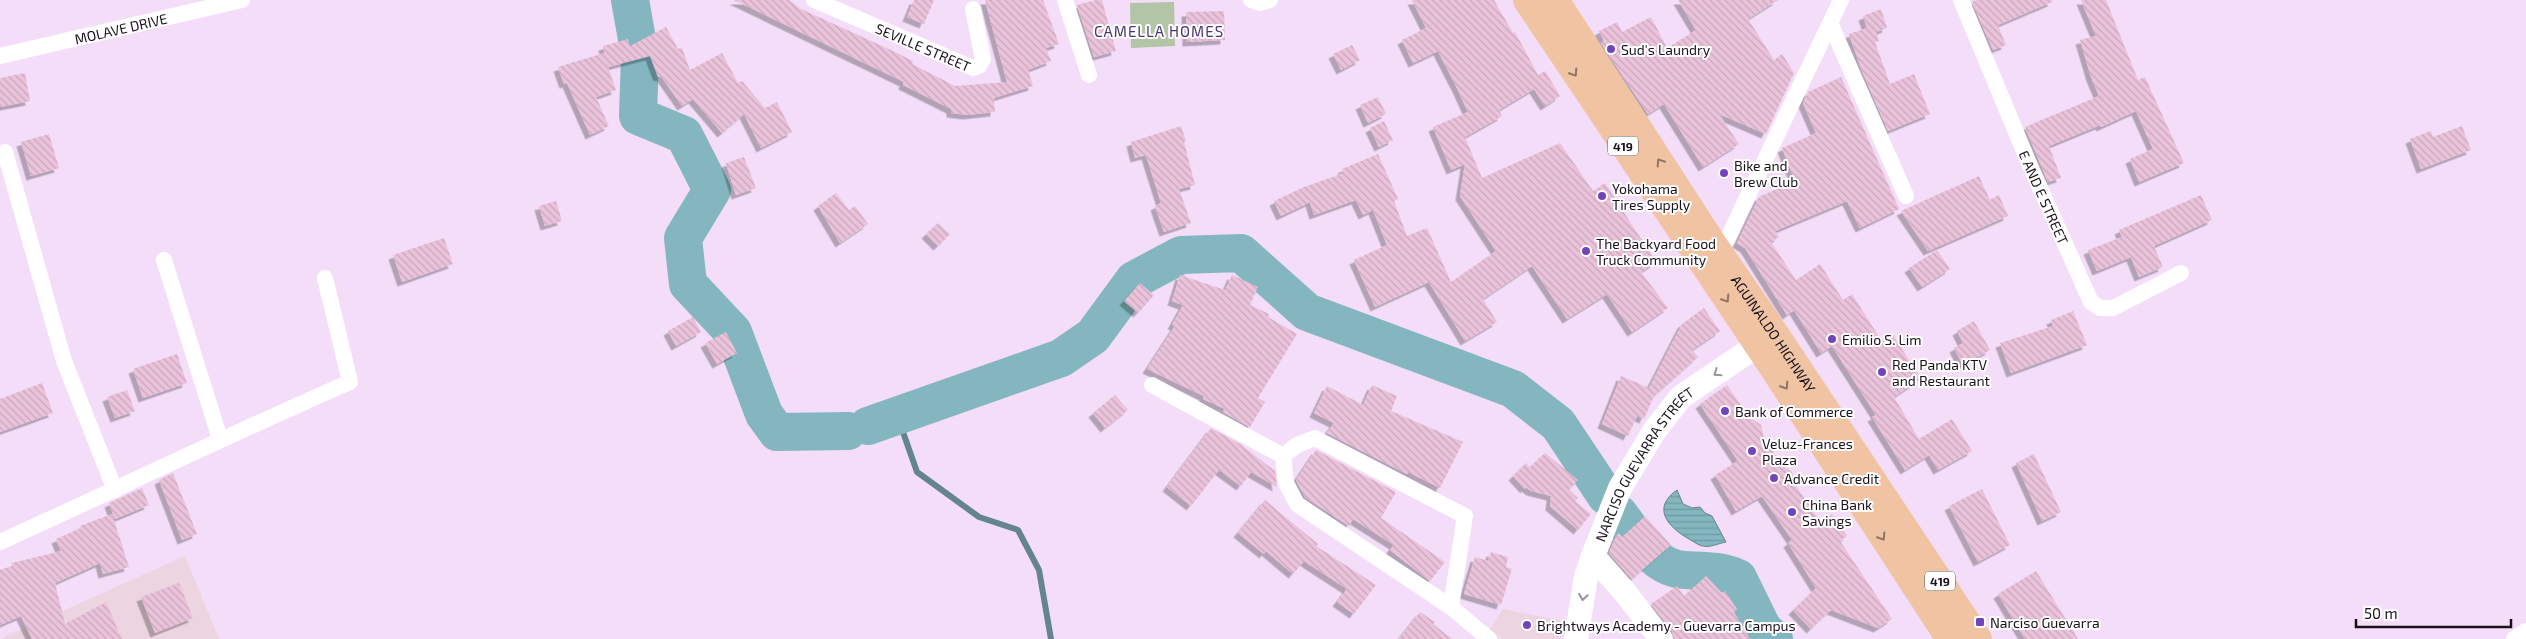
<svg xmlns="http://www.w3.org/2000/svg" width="2526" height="639" viewBox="0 0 2526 639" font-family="'Exo 2',sans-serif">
  <defs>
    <pattern id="water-rules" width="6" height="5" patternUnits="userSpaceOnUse" patternTransform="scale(1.25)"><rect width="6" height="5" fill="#84b6c0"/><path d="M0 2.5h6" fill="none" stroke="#719ba4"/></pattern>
    <pattern id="building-back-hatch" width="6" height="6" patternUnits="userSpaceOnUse" patternTransform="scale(1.25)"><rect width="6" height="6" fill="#eac3db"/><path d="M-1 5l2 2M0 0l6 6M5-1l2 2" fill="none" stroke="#c8a6bb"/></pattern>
    <filter id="shadow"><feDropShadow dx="-4.5" dy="4.5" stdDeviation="0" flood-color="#0004"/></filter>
  </defs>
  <rect width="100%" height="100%" fill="#f4ddf8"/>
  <path fill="#ecd4e0" d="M 185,556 L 219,639 L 0,639 Z
    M 1503,609 L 1562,621 L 1560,639 L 1502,639 L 1490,629 Z"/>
  <path fill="#b3c5a7" d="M 1174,2 L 1175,46 L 1131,48 L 1130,3 Z"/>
  <path fill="url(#water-rules)" stroke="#64848e" d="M 1677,490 L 1683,504 L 1692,508 L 1700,507 L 1705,513 L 1712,516 L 1726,542 C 1720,543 1709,548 1703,546 C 1699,546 1693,541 1689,539 C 1668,527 1651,508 1677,490 Z"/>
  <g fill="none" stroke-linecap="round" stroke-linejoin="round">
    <path stroke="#64848e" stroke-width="6" d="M 897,415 L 917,472 L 979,517 L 1018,530 L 1039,570 L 1051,639"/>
    <path stroke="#84b6c0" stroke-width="38" d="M 630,0 L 640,56 L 638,116 L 684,135 L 712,190 L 683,238 L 688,284 L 733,332 L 764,414 L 777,432 L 848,431
      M 868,426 L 1061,358 L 1093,336 L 1134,280 L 1181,255 L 1241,253 L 1307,312 L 1513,389 L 1558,424 L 1606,496
      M 1619,514 C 1636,536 1654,569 1685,570 C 1704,571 1720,570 1738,578 L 1763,629 L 1774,639"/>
  </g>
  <path fill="url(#building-back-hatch)" filter="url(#shadow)" d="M 734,0 L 789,0 L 801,9 L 891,50 L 913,61 L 912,64 L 955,86 L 1007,82 L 985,0 L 1043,0 L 1059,44 L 1046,48 L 1051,61 L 1028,70 L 1033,86 L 994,98 L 995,112 L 967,115 L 951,113 L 951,109 L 903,85 L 904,82 Z
    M 914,0 L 934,0 L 924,24 L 907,17 Z
    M 1096,0 L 1102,0 L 1116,51 L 1094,57 L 1077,5 Z
    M 1412,0 L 1494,0 L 1513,33 L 1515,32 L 1538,75 L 1545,71 L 1560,96 L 1545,106 L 1534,89 L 1499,110 L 1502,116 L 1465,137 L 1482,178 L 1560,143 L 1593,191 L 1605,183 L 1656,262 L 1641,272 L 1668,308 L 1632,332 L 1607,294 L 1567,319 L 1532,266 L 1483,299 L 1497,322 L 1465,341 L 1429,282 L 1375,307 L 1354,260 L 1387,245 L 1373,210 L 1363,215 L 1356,200 L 1314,215 L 1310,202 L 1281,216 L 1274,201 L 1304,187 L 1344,173 L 1342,169 L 1378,154 L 1398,199 L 1394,201 L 1407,236 L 1427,228 L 1451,282 L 1496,251 L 1460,196 L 1465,164 L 1451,170 L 1433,127 L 1468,112 L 1457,88 L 1438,51 L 1413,63 L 1402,40 L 1426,28 Z
    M 1678,0 L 1778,0 L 1748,19 L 1774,60 L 1782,54 L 1794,73 L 1766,134 L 1719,114 L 1739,144 L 1703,167 L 1664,104 L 1648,114 L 1601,43 L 1604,41 L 1599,31 L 1617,22 L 1622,32 L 1651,17 L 1667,48 L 1696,30 Z
    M 1976,0 L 2052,0 L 2052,2 L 1998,25 L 2006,45 L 1993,50 L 1972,2 Z
    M 2081,0 L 2106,0 L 2138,80 L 2145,77 L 2184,163 L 2139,182 L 2130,159 L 2153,149 L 2136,111 L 2101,127 L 2100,125 L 2049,146 L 2061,178 L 2048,182 L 2025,127 L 2099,96 L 2091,77 L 2080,40 L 2096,36 Z
    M 1881,9 L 1887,28 L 1876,32 L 1879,41 L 1875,42 L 1890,84 L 1914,74 L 1930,114 L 1888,131 L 1862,71 L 1849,34 L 1867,28 L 1863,16 Z
    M 1224,11 L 1225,40 L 1187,42 L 1186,12 Z
    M 666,27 L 678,49 L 682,48 L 690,70 L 722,53 L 738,83 L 742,81 L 765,108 L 777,102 L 792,132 L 761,148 L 744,114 L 722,133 L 693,99 L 682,106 L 661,76 L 658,77 L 650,56 L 608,67 L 616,90 L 596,97 L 609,126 L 590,135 L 567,83 L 564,84 L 558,67 L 604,53 L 606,59 L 603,46 L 628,39 L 630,46 Z
    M 1352,45 L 1360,60 L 1341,70 L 1333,54 Z
    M 25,73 L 30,101 L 0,107 L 0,78 Z
    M 1841,77 L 1899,209 L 1860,228 L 1847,201 L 1775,231 L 1779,237 L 1771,242 L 1796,280 L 1820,264 L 1843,300 L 1852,294 L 1881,340 L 1892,333 L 1921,379 L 1894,397 L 1919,439 L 1952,419 L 1972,451 L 1938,470 L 1929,455 L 1905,470 L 1872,417 L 1876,415 L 1832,346 L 1821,353 L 1794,310 L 1787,315 L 1745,248 L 1737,243 L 1759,197 L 1795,181 L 1782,148 L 1816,133 L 1803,103 L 1808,92 Z
    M 1378,97 L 1386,114 L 1368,123 L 1360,105 Z
    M 1384,121 L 1393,140 L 1379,147 L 1370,128 Z
    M 1181,126 L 1186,141 L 1184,142 L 1195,185 L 1179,189 L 1191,223 L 1164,232 L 1155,206 L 1161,203 L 1146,155 L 1135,158 L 1131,142 Z
    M 2462,126 L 2471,150 L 2421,169 L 2410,139 L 2431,131 L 2433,137 Z
    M 49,134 L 59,168 L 31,176 L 21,142 Z
    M 744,157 L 756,188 L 736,195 L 726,163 Z
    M 1979,176 L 1990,200 L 1999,195 L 2008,216 L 1928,251 L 1901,211 Z
    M 836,193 L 849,210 L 855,206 L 868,224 L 840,243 L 818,206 Z
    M 2201,195 L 2212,220 L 2154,246 L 2163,267 L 2139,277 L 2131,257 L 2097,271 L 2088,250 L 2122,237 L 2119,230 Z
    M 556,201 L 562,221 L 545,226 L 539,206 Z
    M 938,223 L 950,234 L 938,246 L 926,234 Z
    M 444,238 L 453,264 L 402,282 L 393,255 Z
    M 1937,250 L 1950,269 L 1922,287 L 1909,268 Z
    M 1180,275 L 1225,290 L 1232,275 L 1258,287 L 1250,305 L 1269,314 L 1268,317 L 1297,334 L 1258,398 L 1265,402 L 1250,427 L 1223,412 L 1225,409 L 1203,399 L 1204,396 L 1147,369 L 1175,326 L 1172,325 L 1183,305 L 1172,301 Z
    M 1140,283 L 1154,295 L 1138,313 L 1124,301 Z
    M 1704,308 L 1720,331 L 1692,350 L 1698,357 L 1654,396 L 1644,419 L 1637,416 L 1628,436 L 1602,424 L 1621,376 L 1649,388 L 1682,324 Z
    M 2073,311 L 2087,345 L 2011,373 L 2000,343 L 2053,326 L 2051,320 Z
    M 693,317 L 701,332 L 676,346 L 668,331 Z
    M 1974,321 L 1990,350 L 1963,365 L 1954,348 L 1963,343 L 1957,331 Z
    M 726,332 L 737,353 L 717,364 L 705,343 Z
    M 177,354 L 187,383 L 143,398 L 133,369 Z
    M 42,383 L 53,413 L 0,432 L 0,399 Z
    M 1372,385 L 1397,396 L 1391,411 L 1463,442 L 1440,488 L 1408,472 L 1407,474 L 1327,433 L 1334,423 L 1314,413 L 1327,386 L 1363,405 Z
    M 1727,385 L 1749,417 L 1761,425 L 1764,438 L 1782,465 L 1792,472 L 1795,484 L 1820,521 L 1832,514 L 1847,536 L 1840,541 L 1892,619 L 1878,628 L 1831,610 L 1811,629 L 1793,610 L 1816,588 L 1788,543 L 1792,540 L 1762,496 L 1736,511 L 1715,475 L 1738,461 L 1700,404 Z
    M 127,390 L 135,411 L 115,418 L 107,397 Z
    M 1115,395 L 1128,410 L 1105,428 L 1093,413 Z
    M 1211,428 L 1240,444 L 1275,471 L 1277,487 L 1251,472 L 1241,486 L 1219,470 L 1191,506 L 1167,487 Z
    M 1316,450 L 1396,492 L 1381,518 L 1445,562 L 1430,581 L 1390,550 L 1394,545 L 1353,519 L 1349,526 L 1305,497 L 1296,480 Z
    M 1545,453 L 1578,480 L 1569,490 L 1578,498 L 1575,501 L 1591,514 L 1578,530 L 1550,506 L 1551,496 L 1531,491 L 1526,487 L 1525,489 L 1513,476 L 1526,463 L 1530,467 Z
    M 2034,454 L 2061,512 L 2042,521 L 2016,463 Z
    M 173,473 L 197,534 L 182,540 L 159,480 Z
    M 142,488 L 149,505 L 115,519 L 109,503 Z
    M 1982,489 L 2010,545 L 1978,562 L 1949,506 Z
    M 1265,500 L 1318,544 L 1316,546 L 1376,585 L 1354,614 L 1337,602 L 1347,589 L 1304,561 L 1293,574 L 1266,551 L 1264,554 L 1238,533 Z
    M 112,514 L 129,567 L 103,574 L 100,563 L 55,583 L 65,624 L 106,602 L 122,639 L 32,639 L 21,616 L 0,625 L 0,570 L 12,566 L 12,563 L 61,551 L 56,539 L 81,528 L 80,526 Z
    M 1645,516 L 1671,545 L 1632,579 L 1609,553 L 1616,536 L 1619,533 L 1622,537 Z
    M 1491,552 L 1508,557 L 1506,567 L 1512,569 L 1501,605 L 1464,594 L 1475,557 L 1488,561 Z
    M 2036,571 L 2078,639 L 2025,639 L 1998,594 Z
    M 1706,576 L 1722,593 L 1725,591 L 1737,609 L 1734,612 L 1750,639 L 1674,639 L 1672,631 L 1651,604 L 1677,586 L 1684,596 Z
    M 179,583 L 193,618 L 155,633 L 141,597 Z
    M 1420,612 L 1435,622 L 1433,624 L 1452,639 L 1399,639 Z"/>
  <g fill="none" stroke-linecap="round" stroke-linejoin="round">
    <g stroke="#fff" stroke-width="16">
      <path id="s1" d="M 814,0 L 973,68 L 979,66 L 983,59 L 973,9"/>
      <path d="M 1065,0 L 1089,75"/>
      <path d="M 1251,0 L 1260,3 L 1270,0"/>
      <path id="s2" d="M 1961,0 L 2028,161 L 2091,302 L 2100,308 L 2113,308 L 2181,273"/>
      <path d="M 1831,25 L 1906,196"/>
      <path id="s3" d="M 0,56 L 242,0"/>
      <path d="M 5,152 L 64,361 L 115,490"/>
      <path d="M 1708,252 L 1727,240 L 1841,0"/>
      <path d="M 164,260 L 220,439"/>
      <path d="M 1152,385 L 1283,456 L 1297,445 L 1315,438 L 1465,516 L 1451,607"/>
      <path d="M 1283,456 L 1286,483 L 1297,504 L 1451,607 L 1489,639"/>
      <path d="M 0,542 C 117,489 233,433 350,382 L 325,278"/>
      <path d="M 2514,639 L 2526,631"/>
    </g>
    <g stroke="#fff" stroke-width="24">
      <path d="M 1593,556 L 1624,591 L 1661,639"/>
      <path id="s4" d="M 1576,639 L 1586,577 L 1593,556 L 1620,488 L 1655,430 L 1681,397 L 1774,334"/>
    </g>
    <g stroke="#f0c3a2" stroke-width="28">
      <path d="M 1527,0 L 1772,366 L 1950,639"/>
      <path id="s5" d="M 1555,0 L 1715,247 L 1775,334 L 1978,639"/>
    </g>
  </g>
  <defs><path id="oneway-chevron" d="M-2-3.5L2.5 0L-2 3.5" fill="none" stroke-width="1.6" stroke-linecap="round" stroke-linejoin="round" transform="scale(1.25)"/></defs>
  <g stroke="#8f7365">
    <use href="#oneway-chevron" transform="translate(1574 73) rotate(57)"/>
    <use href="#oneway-chevron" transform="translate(1660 162) rotate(-123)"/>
    <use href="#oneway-chevron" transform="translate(1726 299) rotate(57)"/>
    <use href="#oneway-chevron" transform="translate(1785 386) rotate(57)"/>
    <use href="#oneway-chevron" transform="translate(1882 537) rotate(57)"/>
  </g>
  <g stroke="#979498">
    <use href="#oneway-chevron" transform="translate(1717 373) rotate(146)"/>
    <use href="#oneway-chevron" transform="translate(1583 597) rotate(99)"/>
  </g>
  <g fill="#7144bc" stroke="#fff" stroke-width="2">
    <circle cx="1611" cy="49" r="5"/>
    <circle cx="1724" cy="173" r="5"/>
    <circle cx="1602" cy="196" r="5"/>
    <circle cx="1586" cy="251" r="5"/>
    <circle cx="1832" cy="339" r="5"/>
    <circle cx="1882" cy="372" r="5"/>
    <circle cx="1725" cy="411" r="5"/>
    <circle cx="1752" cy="451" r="5"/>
    <circle cx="1774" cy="478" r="5"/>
    <circle cx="1792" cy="512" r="5"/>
    <rect x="1975" y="617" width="10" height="10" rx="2.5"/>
    <circle cx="1527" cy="625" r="5"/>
  </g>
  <g text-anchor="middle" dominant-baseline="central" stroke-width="4" stroke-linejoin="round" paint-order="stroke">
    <g fill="#fff" stroke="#5d585f" stroke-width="1">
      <rect x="1608" y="136.5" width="30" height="19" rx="4"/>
      <rect x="1925" y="571.5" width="30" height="19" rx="4"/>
    </g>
    <g font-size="12" font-weight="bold" fill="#18111a">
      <text x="1623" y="146">419</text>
      <text x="1940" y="581">419</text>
    </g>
    <g font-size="14" fill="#18111a" stroke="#fff">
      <text stroke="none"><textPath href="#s3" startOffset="124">MOLAVE DRIVE</textPath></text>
      <text stroke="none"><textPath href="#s1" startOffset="119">SEVILLE STREET</textPath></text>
      <text stroke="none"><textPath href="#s2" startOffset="214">E AND E STREET</textPath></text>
      <text stroke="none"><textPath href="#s5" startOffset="399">AGUINALDO HIGHWAY</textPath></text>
      <text stroke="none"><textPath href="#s4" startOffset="191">NARCISO GUEVARRA STREET</textPath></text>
    </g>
    <g font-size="14" fill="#18111a" stroke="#fff" text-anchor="start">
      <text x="1621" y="49">Sud's Laundry</text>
      <text x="1734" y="165">Bike and<tspan x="1734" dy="16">Brew Club</tspan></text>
      <text x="1612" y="188">Yokohama<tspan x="1612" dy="16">Tires Supply</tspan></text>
      <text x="1596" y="243">The Backyard Food<tspan x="1596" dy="16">Truck Community</tspan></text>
      <text x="1842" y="339">Emilio S. Lim</text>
      <text x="1892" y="364">Red Panda KTV<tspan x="1892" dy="16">and Restaurant</tspan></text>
      <text x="1735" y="411">Bank of Commerce</text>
      <text x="1762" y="443">Veluz-Frances<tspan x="1762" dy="16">Plaza</tspan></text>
      <text x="1784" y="478">Advance Credit</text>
      <text x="1802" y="504">China Bank<tspan x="1802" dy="16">Savings</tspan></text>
      <text x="1990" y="622">Narciso Guevarra</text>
      <text x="1537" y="625">Brightways Academy - Guevarra Campus</text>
    </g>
    <g font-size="15" letter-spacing="1" fill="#4a3672" stroke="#fff">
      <text x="1159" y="31">CAMELLA HOMES</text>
    </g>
  </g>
  <path d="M2356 619v8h155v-8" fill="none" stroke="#18111a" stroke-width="2.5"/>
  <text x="2364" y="619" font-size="15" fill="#18111a" stroke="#ffffff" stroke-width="4" paint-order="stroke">50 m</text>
</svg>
